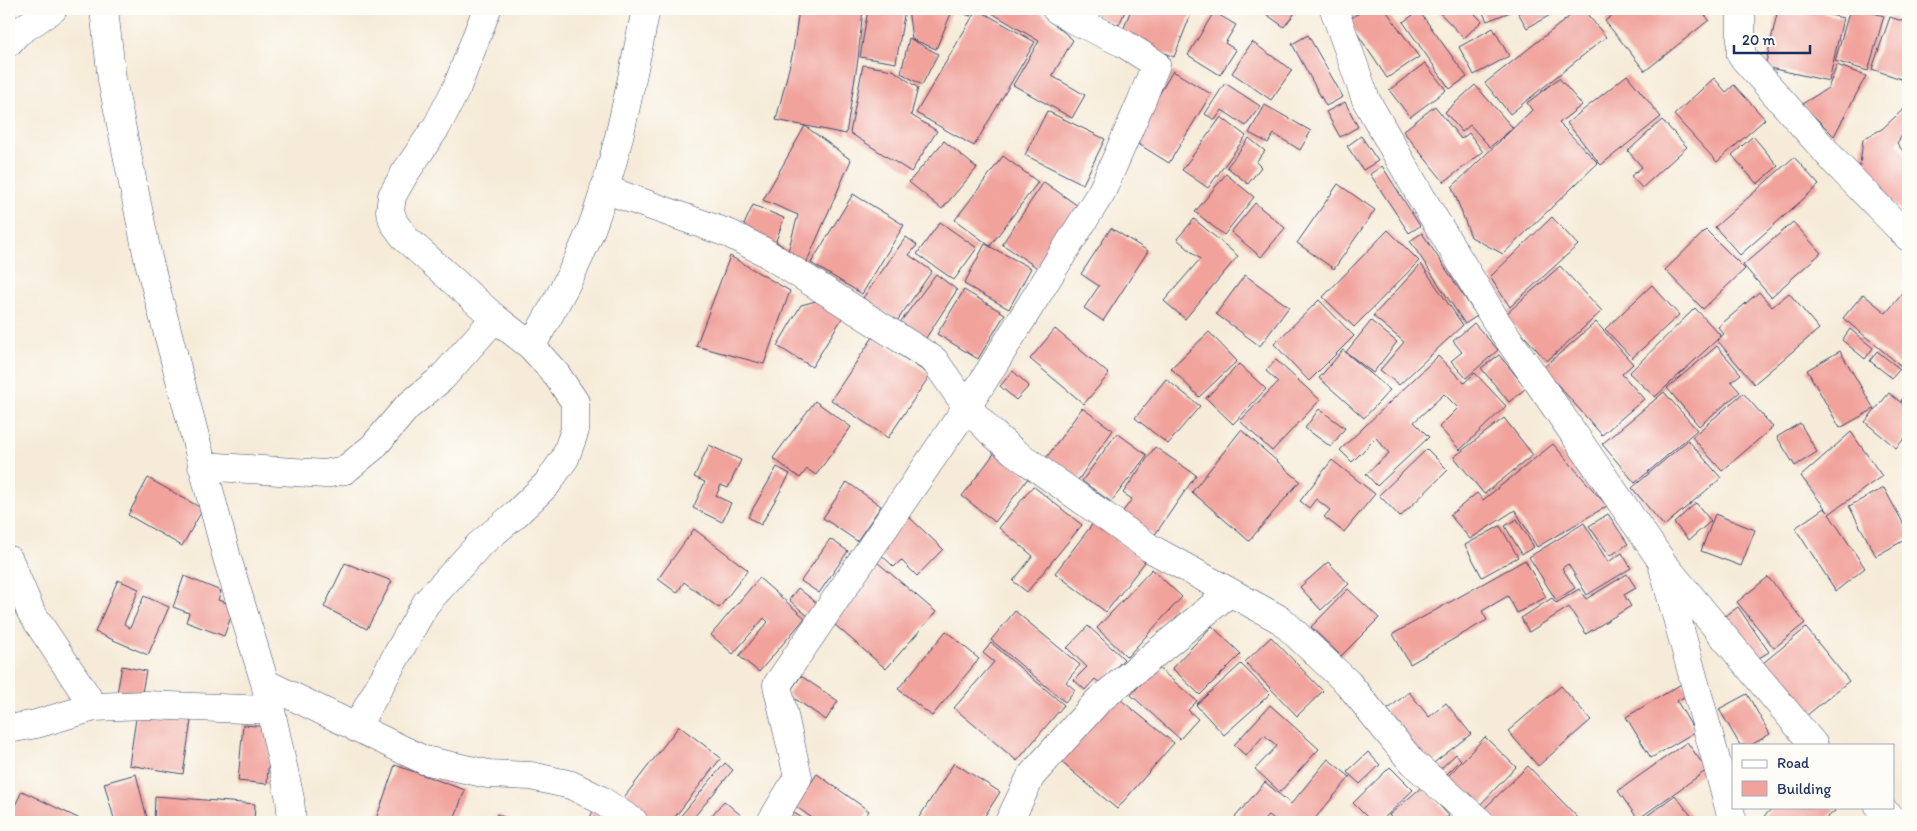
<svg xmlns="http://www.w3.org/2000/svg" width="1917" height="831" viewBox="0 0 1917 831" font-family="Itim,sans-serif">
  <rect width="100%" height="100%" fill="#fdfcf7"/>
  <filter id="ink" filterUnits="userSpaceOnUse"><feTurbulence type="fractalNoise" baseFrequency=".02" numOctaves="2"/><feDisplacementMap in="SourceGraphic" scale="10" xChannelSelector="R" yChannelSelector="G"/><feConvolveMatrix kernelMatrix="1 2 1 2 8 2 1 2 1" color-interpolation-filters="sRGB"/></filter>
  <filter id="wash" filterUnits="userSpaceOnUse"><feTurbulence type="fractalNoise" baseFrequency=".0096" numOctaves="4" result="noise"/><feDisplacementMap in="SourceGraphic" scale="20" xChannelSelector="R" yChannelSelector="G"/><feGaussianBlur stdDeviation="1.12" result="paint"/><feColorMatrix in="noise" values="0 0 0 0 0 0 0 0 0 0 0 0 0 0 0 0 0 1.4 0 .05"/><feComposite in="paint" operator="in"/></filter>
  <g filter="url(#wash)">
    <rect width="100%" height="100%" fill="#f6ebd8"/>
    <g id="blocks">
      <path fill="#f1a29b" d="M 799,9 L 863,9 L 858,59 L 846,134 L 776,120 L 793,52 Z
        M 868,9 L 905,9 L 896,63 L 860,57 Z
        M 908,9 L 973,9 L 970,16 L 953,9 L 936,49 L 912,39 Z
        M 977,9 L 1035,42 L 974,146 L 916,113 Z
        M 985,9 L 1037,9 L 1073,40 L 1052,76 L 1085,95 L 1072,118 L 1013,85 L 1039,41 Z
        M 1080,9 L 1126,9 L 1119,25 Z
        M 1131,9 L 1193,9 L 1174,57 L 1121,36 Z
        M 1259,9 L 1298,9 L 1284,27 Z
        M 1365,9 L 1385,9 L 1419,57 L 1387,78 L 1348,20 Z
        M 1436,9 L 1470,9 L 1482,21 L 1464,38 Z
        M 1481,9 L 1508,9 L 1510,12 L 1487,21 Z
        M 1516,9 L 1561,9 L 1527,28 Z
        M 1579,9 L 1583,9 L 1606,37 L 1510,114 L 1485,83 Z
        M 1621,9 L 1700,9 L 1709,20 L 1645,71 L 1605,21 Z
        M 1778,9 L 1804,9 L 1843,18 L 1829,81 L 1765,67 Z
        M 1850,9 L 1860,9 L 1884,16 L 1868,71 L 1835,61 Z
        M 1419,11 L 1467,77 L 1450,89 L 1403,22 Z
        M 1214,12 L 1236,25 L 1225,43 L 1236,50 L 1220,75 L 1188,55 Z
        M 1890,17 L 1908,23 L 1908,67 L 1904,80 L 1872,69 Z
        M 1493,28 L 1509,56 L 1474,75 L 1459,47 Z
        M 1308,35 L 1343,97 L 1326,106 L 1292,44 Z
        M 909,38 L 938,54 L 922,85 L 901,73 Z
        M 1252,42 L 1292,70 L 1271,100 L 1232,73 Z
        M 1425,63 L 1446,90 L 1410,117 L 1389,90 Z
        M 863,65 L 893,70 L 918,88 L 911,115 L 937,131 L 911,172 L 850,133 Z
        M 1837,65 L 1866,76 L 1834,136 L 1802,104 L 1828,88 Z
        M 1173,71 L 1211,94 L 1169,163 L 1132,140 Z
        M 1627,75 L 1661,117 L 1601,165 L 1567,123 Z
        M 1559,78 L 1582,105 L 1559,123 L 1598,163 L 1503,254 L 1471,237 L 1452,187 L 1532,110 L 1527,103 Z
        M 1714,78 L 1726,92 L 1734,85 L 1765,119 L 1717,162 L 1674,115 Z
        M 1225,83 L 1260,106 L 1246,126 L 1222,110 L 1215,120 L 1205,114 Z
        M 1475,85 L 1513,128 L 1490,147 L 1470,125 L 1462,132 L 1445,112 Z
        M 1345,102 L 1358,127 L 1340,137 L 1326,112 Z
        M 1265,105 L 1311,131 L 1300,150 L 1274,134 L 1268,143 L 1249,133 Z
        M 1908,105 L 1908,127 L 1897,143 L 1908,158 L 1908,216 L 1859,173 L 1863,139 L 1882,129 Z
        M 1435,106 L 1461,139 L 1469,133 L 1483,152 L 1444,182 L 1403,131 Z
        M 1047,111 L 1105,139 L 1083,184 L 1025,155 Z
        M 1221,117 L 1246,136 L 1208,188 L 1182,170 Z
        M 1662,120 L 1687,147 L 1642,188 L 1631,176 L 1642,167 L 1628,151 Z
        M 805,126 L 851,160 L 805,266 L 743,227 L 753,205 L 784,218 L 776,241 L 788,251 L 798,215 L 763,200 Z
        M 1361,136 L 1378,161 L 1363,170 L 1347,146 Z
        M 1753,136 L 1778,166 L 1757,184 L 1732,155 Z
        M 1249,138 L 1265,151 L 1256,162 L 1261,167 L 1248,184 L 1227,167 Z
        M 944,141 L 977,168 L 942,209 L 909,182 Z
        M 1003,156 L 1038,182 L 990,246 L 955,220 Z
        M 1794,157 L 1819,185 L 1740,255 L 1715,227 Z
        M 1382,166 L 1420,226 L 1409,233 L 1370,174 Z
        M 1226,174 L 1254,197 L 1224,235 L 1195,212 Z
        M 1044,182 L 1081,208 L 1039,269 L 1002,244 Z
        M 1338,184 L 1375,210 L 1334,269 L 1297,243 Z
        M 853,194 L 904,225 L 862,294 L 811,263 Z
        M 1255,203 L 1285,228 L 1261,257 L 1231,232 Z
        M 1552,217 L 1578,245 L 1510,307 L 1490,277 Z
        M 1194,219 L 1238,256 L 1185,319 L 1164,301 L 1200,259 L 1177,239 Z
        M 940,222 L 977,248 L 954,280 L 917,254 Z
        M 1793,222 L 1821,253 L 1771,297 L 1743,265 Z
        M 1111,228 L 1148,251 L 1103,321 L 1084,308 L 1099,286 L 1081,274 Z
        M 1388,230 L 1419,261 L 1354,327 L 1323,297 Z
        M 1706,230 L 1745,269 L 1703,309 L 1665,270 Z
        M 1422,233 L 1477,316 L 1465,324 L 1410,241 Z
        M 906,237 L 917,245 L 909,255 L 932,271 L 897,321 L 863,298 Z
        M 985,244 L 1031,268 L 1009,309 L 964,284 Z
        M 730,256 L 790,291 L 764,364 L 696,346 Z
        M 1421,264 L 1463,325 L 1399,385 L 1380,370 L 1404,342 L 1373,316 Z
        M 1560,266 L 1602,311 L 1547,361 L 1505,315 Z
        M 936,274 L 957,290 L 924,341 L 899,324 Z
        M 1245,275 L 1289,307 L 1260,346 L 1216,314 Z
        M 1652,285 L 1679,315 L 1632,358 L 1605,329 Z
        M 1908,287 L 1908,357 L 1901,366 L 1843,318 L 1863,294 L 1886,313 Z
        M 964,290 L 1005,314 L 978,359 L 937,334 Z
        M 1759,292 L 1772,307 L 1789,293 L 1819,329 L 1754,384 L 1717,340 L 1724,334 L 1718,327 Z
        M 820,300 L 844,315 L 812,367 L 777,346 L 801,305 Z
        M 1319,300 L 1354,336 L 1309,381 L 1274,344 Z
        M 1695,308 L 1721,336 L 1655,397 L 1629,373 Z
        M 1371,321 L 1397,342 L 1373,373 L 1346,352 Z
        M 1596,322 L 1633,364 L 1622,374 L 1644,399 L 1602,435 L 1543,368 Z
        M 1474,323 L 1498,350 L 1466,378 L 1451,361 L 1462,352 L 1453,341 Z
        M 1055,329 L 1109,374 L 1084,404 L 1030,359 Z
        M 1850,329 L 1873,348 L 1865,359 L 1842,340 Z
        M 1209,332 L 1237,361 L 1199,397 L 1171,368 Z
        M 873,337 L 930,375 L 888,438 L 831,400 Z
        M 1717,346 L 1741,374 L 1731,382 L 1740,392 L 1699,426 L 1667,388 Z
        M 1343,350 L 1390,390 L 1364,418 L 1319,378 Z
        M 1840,351 L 1874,409 L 1840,428 L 1807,370 Z
        M 1877,351 L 1900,369 L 1892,378 L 1870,361 Z
        M 1499,355 L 1526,388 L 1509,402 L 1481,368 Z
        M 1438,356 L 1464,383 L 1475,373 L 1506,406 L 1460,450 L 1439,427 L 1458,408 L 1444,394 L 1414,422 L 1429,437 L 1377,486 L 1366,474 L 1389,453 L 1376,438 L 1352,462 L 1340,450 Z
        M 1276,360 L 1320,400 L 1272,451 L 1240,421 L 1278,382 L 1266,371 Z
        M 1239,364 L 1266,389 L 1233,424 L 1206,398 Z
        M 1013,371 L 1029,386 L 1016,400 L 1000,386 Z
        M 1166,379 L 1200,406 L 1168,444 L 1135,418 Z
        M 1908,391 L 1908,406 L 1901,401 Z
        M 1664,392 L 1697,430 L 1635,483 L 1602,444 Z
        M 1743,393 L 1773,427 L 1722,471 L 1692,437 Z
        M 1889,393 L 1908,408 L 1908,434 L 1896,448 L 1865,422 Z
        M 815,401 L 851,427 L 816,475 L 807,469 L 800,478 L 773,458 Z
        M 1082,408 L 1113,430 L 1076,483 L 1044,461 Z
        M 1319,409 L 1345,428 L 1331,447 L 1305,428 Z
        M 1504,418 L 1533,455 L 1484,494 L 1454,457 Z
        M 1800,423 L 1817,452 L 1795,466 L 1777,437 Z
        M 1241,430 L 1300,481 L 1249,541 L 1192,492 Z
        M 1851,432 L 1882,476 L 1829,514 L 1865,568 L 1836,591 L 1795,528 L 1824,508 L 1828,512 L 1801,476 Z
        M 1117,433 L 1147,455 L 1111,502 L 1082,481 Z
        M 1688,440 L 1721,478 L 1664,526 L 1632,488 Z
        M 1553,444 L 1607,506 L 1537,547 L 1515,510 L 1470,539 L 1450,515 L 1477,493 L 1483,500 Z
        M 709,445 L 741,460 L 728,488 L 721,485 L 716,496 L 731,503 L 722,522 L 693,508 L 705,482 L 694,477 Z
        M 1155,447 L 1196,475 L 1154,536 L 1121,514 L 1132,499 L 1123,493 Z
        M 1427,449 L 1448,470 L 1400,517 L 1379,495 Z
        M 996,451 L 1029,477 L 995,522 L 962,496 Z
        M 1332,460 L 1375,494 L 1344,532 L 1324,517 L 1330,510 L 1316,499 L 1309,508 L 1300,501 Z
        M 777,467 L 790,474 L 761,525 L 748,517 Z
        M 148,478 L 203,509 L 182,546 L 128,515 Z
        M 847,482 L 881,506 L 857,541 L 823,518 Z
        M 1033,486 L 1082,525 L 1027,592 L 1013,581 L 1033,556 L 999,528 Z
        M 1884,488 L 1908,532 L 1908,538 L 1876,556 L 1849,506 Z
        M 1696,503 L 1711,521 L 1689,540 L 1674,523 Z
        M 1608,514 L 1628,544 L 1610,556 L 1589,526 Z
        M 1715,514 L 1755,530 L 1741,566 L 1701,551 Z
        M 909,517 L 943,549 L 917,576 L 901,560 L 894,567 L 877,551 Z
        M 1517,519 L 1534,547 L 1522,554 L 1505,526 Z
        M 1094,522 L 1145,562 L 1106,612 L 1055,573 Z
        M 1584,523 L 1608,562 L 1622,553 L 1631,568 L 1587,595 L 1568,564 L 1562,568 L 1575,588 L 1556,600 L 1529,557 Z
        M 1500,526 L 1518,557 L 1482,577 L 1465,545 Z
        M 694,529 L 748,570 L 719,608 L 684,582 L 677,593 L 658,579 Z
        M 830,539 L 848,551 L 819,593 L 801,581 Z
        M 1525,560 L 1546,597 L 1517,613 L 1508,596 L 1482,611 L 1487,620 L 1410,664 L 1393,634 Z
        M 877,562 L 936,612 L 886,669 L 827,618 Z
        M 1328,562 L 1349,584 L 1321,610 L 1300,587 Z
        M 345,563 L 392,581 L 367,629 L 324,607 Z
        M 1152,569 L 1182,597 L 1127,657 L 1097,628 Z
        M 1627,574 L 1636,588 L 1624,595 L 1631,606 L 1586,634 L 1569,607 L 1529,632 L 1521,618 L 1552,598 L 1556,603 L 1579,589 L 1586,599 Z
        M 9,575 L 24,605 L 9,619 Z
        M 184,576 L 221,591 L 218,600 L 235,606 L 224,636 L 186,622 L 189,613 L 173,607 Z
        M 1768,577 L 1805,623 L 1774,648 L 1737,602 Z
        M 759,578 L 805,618 L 759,672 L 739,656 L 768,622 L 764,618 L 733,654 L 711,635 Z
        M 118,580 L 139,589 L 124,624 L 130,628 L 144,596 L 169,607 L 148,655 L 95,632 Z
        M 798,588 L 818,604 L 808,616 L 789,600 Z
        M 1348,589 L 1379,618 L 1341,656 L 1311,627 Z
        M 1738,607 L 1769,652 L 1754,661 L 1724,617 Z
        M 1015,611 L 1080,665 L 1066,682 L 1075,690 L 1065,702 L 991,640 Z
        M 1088,626 L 1124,659 L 1101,684 L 1095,679 L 1085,690 L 1074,680 L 1087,667 L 1067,648 Z
        M 1212,626 L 1241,654 L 1200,695 L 1172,668 Z
        M 1806,628 L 1849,681 L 1806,716 L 1763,663 Z
        M 946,631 L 979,659 L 932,716 L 898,689 Z
        M 1271,637 L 1323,691 L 1297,716 L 1245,662 Z
        M 991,643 L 1064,705 L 1017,761 L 954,708 L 994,662 L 983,653 Z
        M 1241,664 L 1270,694 L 1224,735 L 1196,705 Z
        M 122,666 L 146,671 L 141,698 L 117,693 Z
        M 1156,666 L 1197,701 L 1188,710 L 1198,719 L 1180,739 L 1131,695 Z
        M 801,676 L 838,701 L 826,720 L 788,694 Z
        M 1683,683 L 1689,694 L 1677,701 L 1695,732 L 1651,758 L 1626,717 Z
        M 1561,686 L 1591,720 L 1538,766 L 1508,731 Z
        M 1409,692 L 1429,717 L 1446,703 L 1471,734 L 1426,769 L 1382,714 Z
        M 1747,694 L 1770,734 L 1751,745 L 1740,745 L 1719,709 Z
        M 1116,696 L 1174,743 L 1117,809 L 1060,761 Z
        M 1270,705 L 1319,749 L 1280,792 L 1255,769 L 1277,746 L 1264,735 L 1246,756 L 1234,745 Z
        M 137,712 L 191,721 L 183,774 L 129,765 Z
        M 243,725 L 271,727 L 267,784 L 238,781 Z
        M 679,726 L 721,758 L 671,822 L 651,822 L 622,800 Z
        M 1485,737 L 1516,767 L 1478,807 L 1447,777 Z
        M 1687,742 L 1707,770 L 1638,819 L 1618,791 Z
        M 1368,752 L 1380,765 L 1360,784 L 1347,772 Z
        M 1456,754 L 1461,760 L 1441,780 L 1435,774 Z
        M 1328,759 L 1350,777 L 1312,822 L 1278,822 L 1269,815 L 1262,822 L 1231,822 L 1265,782 L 1291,804 Z
        M 725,763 L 733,770 L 690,822 L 682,822 L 678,819 Z
        M 954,763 L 1000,792 L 981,822 L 916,822 Z
        M 395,765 L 465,790 L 453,822 L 375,822 Z
        M 1528,766 L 1582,822 L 1498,822 L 1485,808 Z
        M 1390,767 L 1413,790 L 1380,822 L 1372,822 L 1353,803 Z
        M 136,774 L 148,822 L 115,822 L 104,783 Z
        M 817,774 L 869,811 L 861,822 L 818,822 L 795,806 Z
        M 1423,786 L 1449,816 L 1442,822 L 1395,822 L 1389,815 Z
        M 22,791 L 82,820 L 81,822 L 9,822 L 9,818 Z
        M 1675,795 L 1696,822 L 1639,822 Z
        M 155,796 L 255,804 L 254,822 L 154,822 Z
        M 724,801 L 749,822 L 706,822 Z
        M 1774,807 L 1831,807 L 1835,811 L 1822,822 L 1770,822 L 1764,816 Z
        M 786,808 L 809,822 L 777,822 Z
        M 593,811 L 618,822 L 588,822 Z
        M 497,814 L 515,822 L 493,822 Z
        M 1452,816 L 1458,822 L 1446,822 Z"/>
    </g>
  </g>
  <g filter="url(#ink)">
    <use href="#blocks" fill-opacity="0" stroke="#3c4b70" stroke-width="1"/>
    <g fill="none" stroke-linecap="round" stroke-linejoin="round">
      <defs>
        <path id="minor" d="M 104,9 L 112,80 L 148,258 L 227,558 L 265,683 L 290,799 L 292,822
          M 1334,9 L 1366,100 L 1420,195 L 1498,324 L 1661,560 L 1733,822
          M 604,189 L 730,234 L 763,251 L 934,360 L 967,407 L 991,432 L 1013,451 L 1150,548 L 1281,620 L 1348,683 L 1412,762 L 1480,822
          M 531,346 C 554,308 576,269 592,227 C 618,157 631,82 646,9
          M 202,466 L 325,474 L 345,470 L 373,447 L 407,407 L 442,378 L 495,318
          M 9,560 L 31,612 L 94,707
          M 1666,567 L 1814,745
          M 265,683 L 424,760 L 488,774 L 531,776 L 571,785 L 599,799 L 634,822
          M 356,728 L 426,603 L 479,545 L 516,514 L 547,484 L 565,458 L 575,430 L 575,402 L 556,374 L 531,346 L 495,318 L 406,239 L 394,223 L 390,211 L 392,196 L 405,173 L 437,126 L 457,87 L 487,9
          M 9,729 L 36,724 L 94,707 L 146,705 L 271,710
          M 1879,807 L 1896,822
          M 771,822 L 798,777 L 777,685 L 967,407 L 1102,191 L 1141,102 L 1156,64 L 1123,43 L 1070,18 L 1056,9
          M 1009,822 L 1031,776 L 1098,701 L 1230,592"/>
        <path id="tertiary" d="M 1741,9 L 1741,55 L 1837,164 L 1908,237
          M 9,42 L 17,33 L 53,9"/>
      </defs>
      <use href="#minor" stroke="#3c4b70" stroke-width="29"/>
      <use href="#tertiary" stroke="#3c4b70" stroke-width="29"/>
      <use href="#minor" stroke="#fff" stroke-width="28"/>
      <use href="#tertiary" stroke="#fff" stroke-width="28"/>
    </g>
  </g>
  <rect width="1917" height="831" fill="none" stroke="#fdfcf7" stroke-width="30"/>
  <rect x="1732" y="744" width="162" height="65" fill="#fdfcf7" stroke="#a3aaba"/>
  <rect x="1742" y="760" width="25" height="8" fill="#ffffff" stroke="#a3aaba"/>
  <text x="1777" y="768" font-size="15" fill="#1b2f5e">Road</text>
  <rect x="1742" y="781" width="25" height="15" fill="#f1a29b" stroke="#a3aaba"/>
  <text x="1777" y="794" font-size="15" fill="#1b2f5e">Building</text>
  <path d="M1734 45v8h76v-8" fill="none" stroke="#1b2f5e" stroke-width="2.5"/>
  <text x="1742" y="45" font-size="15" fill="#1b2f5e" stroke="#fdfcf7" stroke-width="4" paint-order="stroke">20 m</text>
</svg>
